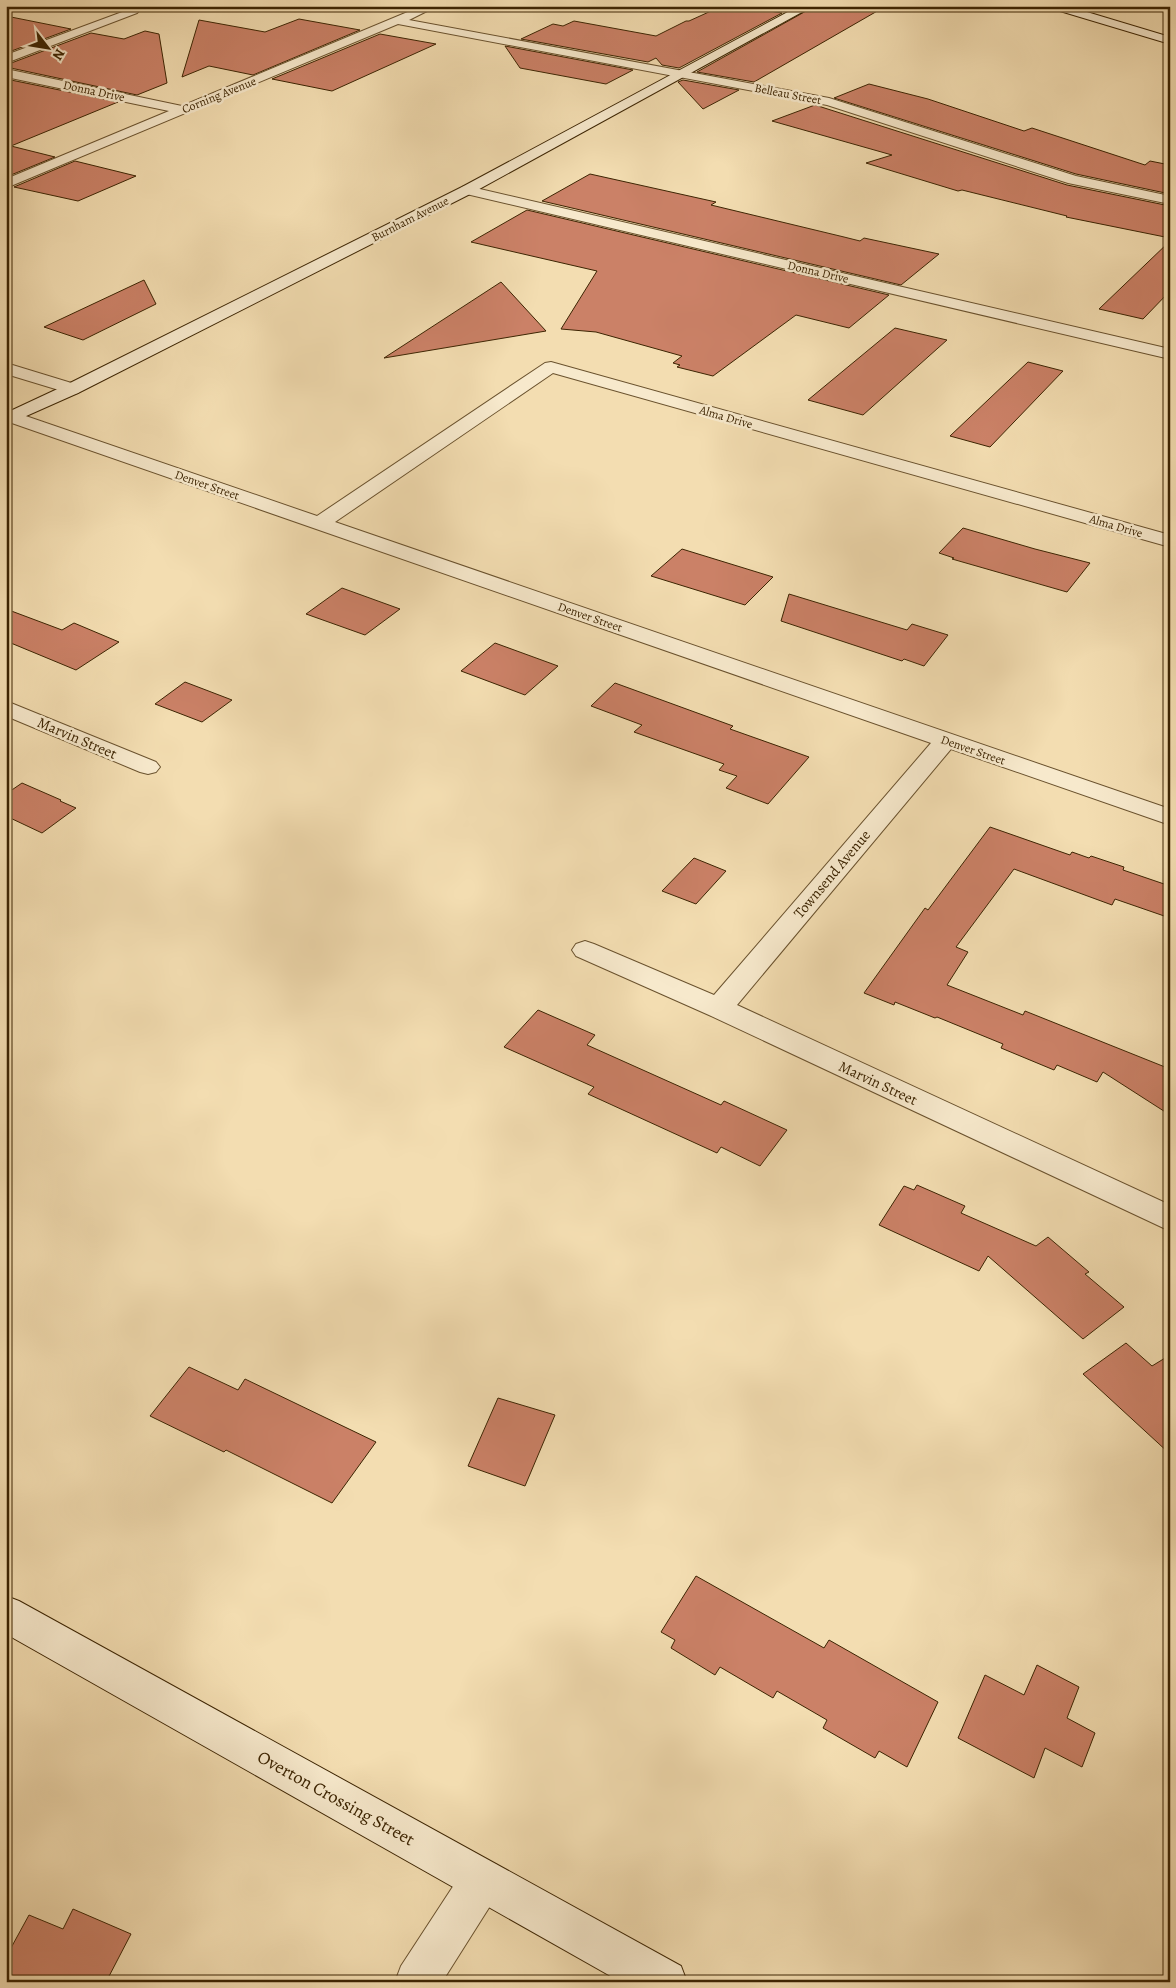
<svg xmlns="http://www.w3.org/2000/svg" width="1176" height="1988" viewBox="0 0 1176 1988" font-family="Alegreya,serif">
  <rect width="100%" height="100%" fill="#f3ddb1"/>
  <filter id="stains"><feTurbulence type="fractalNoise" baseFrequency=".004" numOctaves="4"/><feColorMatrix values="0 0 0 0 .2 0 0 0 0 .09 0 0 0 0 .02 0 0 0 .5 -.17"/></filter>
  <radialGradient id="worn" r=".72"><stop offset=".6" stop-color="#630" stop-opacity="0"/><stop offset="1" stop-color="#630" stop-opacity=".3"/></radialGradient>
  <path fill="#cb8167" stroke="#3c2402" d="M 722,6 L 738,6 L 782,13 L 679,68 L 662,65 L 656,58 L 648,62 L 521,39 L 553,24 L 563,26 L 574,21 L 656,36 L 686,21 L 689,21 Z
    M 815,6 L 886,6 L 754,82 L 697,72 Z
    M 6,16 L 71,29 L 6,53 Z
    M 299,19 L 360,30 L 253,75 L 209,66 L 182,77 L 199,20 L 265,32 Z
    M 145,31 L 159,34 L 167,83 L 137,95 L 6,67 L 6,65 L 91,33 L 124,39 Z
    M 380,34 L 436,44 L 332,91 L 272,79 Z
    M 505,46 L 633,70 L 606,84 L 520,68 Z
    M 6,79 L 118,102 L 11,146 L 55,157 L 6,177 Z
    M 683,80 L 739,90 L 703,109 L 678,82 Z
    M 869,84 L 928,99 L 1024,131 L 1032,128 L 1145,165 L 1150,161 L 1170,165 L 1170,194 L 1076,174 L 834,98 Z
    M 815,105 L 1067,185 L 1170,206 L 1170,238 L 1066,217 L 1067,216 L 962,190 L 958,191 L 866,163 L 892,155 L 772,121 Z
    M 75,161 L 136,176 L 78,201 L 14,187 Z
    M 590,174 L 716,202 L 711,205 L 844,237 L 860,241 L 864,238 L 939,254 L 901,285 L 542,201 Z
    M 527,210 L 889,295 L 849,328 L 796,315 L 713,376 L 677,367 L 680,365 L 673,363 L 682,356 L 596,332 L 561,329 L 597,271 L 471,242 Z
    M 1170,241 L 1170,291 L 1143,319 L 1099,309 Z
    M 144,280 L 156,304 L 83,340 L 44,327 Z
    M 501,282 L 546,331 L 384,358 Z
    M 895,328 L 947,340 L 863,415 L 808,400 Z
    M 1028,362 L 1063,371 L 990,447 L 950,436 Z
    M 963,528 L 1035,549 L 1090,563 L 1067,592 L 952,559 L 954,558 L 939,553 Z
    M 682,549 L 773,577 L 745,605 L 651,576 Z
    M 342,588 L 400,609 L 365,635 L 306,614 Z
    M 789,594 L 907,630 L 912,624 L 948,635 L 924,666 L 904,659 L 902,661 L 781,621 Z
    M 6,609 L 62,630 L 74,623 L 119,642 L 76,670 L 6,641 Z
    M 495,643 L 558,666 L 525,695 L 461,671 Z
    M 185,682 L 232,700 L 202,722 L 155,704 Z
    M 615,683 L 733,726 L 730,729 L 809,757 L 768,804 L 726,788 L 737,776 L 719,770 L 724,764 L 634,732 L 642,725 L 591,706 Z
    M 22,783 L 61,800 L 60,801 L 76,808 L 42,833 L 6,816 L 6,794 Z
    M 990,827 L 1070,855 L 1072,852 L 1089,858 L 1091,856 L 1124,867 L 1123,870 L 1170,886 L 1170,918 L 1115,899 L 1112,905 L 1014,869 L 956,947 L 968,952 L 947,985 L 1023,1015 L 1025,1011 L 1170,1069 L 1170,1115 L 1103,1072 L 1097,1082 L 1057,1065 L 1054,1070 L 1001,1048 L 1003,1044 L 937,1017 L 935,1018 L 895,1002 L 894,1005 L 864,993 L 925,908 L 928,910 Z
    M 694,858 L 726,871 L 696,904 L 662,891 Z
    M 538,1010 L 595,1035 L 587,1045 L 721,1105 L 724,1101 L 787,1130 L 760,1166 L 721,1147 L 717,1153 L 588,1094 L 594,1087 L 504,1047 Z
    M 917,1185 L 965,1206 L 961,1213 L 1036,1246 L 1048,1237 L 1089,1272 L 1085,1274 L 1124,1307 L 1083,1339 L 988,1256 L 979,1271 L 879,1225 L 904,1186 L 914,1190 Z
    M 1126,1343 L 1152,1366 L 1170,1355 L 1170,1454 L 1083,1374 Z
    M 189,1367 L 238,1390 L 245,1379 L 376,1442 L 332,1503 L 226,1450 L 224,1452 L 150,1416 Z
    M 498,1398 L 555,1415 L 525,1486 L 468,1466 Z
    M 696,1576 L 824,1648 L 829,1640 L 938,1702 L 907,1767 L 879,1751 L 875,1758 L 823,1728 L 827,1720 L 777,1691 L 773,1698 L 720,1667 L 715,1675 L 671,1648 L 675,1640 L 661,1632 Z
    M 1037,1665 L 1079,1687 L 1067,1718 L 1095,1733 L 1082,1767 L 1045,1748 L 1034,1778 L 958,1738 L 985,1675 L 1024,1695 Z
    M 73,1909 L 131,1934 L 106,1982 L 6,1982 L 6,1957 L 29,1915 L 63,1929 Z"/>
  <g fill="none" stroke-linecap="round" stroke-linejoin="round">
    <defs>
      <path id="lane" d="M 1152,6 L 1170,7 L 1170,11 L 1153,8 Z"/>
      <path id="street" d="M 422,6 L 437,6 L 409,20 L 829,98 L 1076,176 L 1170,196 L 1170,204 L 1068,183 L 827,105 L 398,24 L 6,188 L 6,179 L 169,111 L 6,77 L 6,69 L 182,106 Z
        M 133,8 L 139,11 L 137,13 L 6,63 L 6,55 Z
        M 467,186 L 1170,349 L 1170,359 L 462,193 L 460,190 L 462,187 Z
        M 551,362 L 1170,535 L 1170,547 L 553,373 L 335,522 L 1170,809 L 1170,825 L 951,749 L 737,1005 L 1170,1205 L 1170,1231 L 709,1015 L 576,956 L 572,950 L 576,944 L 585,941 L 594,944 L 714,995 L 931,743 L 6,421 L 6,413 L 17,413 L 317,516 L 545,363 Z
        M 6,363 L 78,385 L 81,389 L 78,393 L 72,394 L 6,374 Z
        M 6,701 L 156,762 L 160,767 L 156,772 L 148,774 L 140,772 L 6,716 Z
        M 482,1859 L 497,1865 L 503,1880 L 497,1895 L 442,1982 L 395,1982 L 401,1966 L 467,1865 Z"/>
      <path id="secondary" d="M 799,6 L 813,6 L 472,193 L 78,393 L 6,425 L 6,413 L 66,385 L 462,187 Z
        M 1049,6 L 1067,6 L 1170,37 L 1170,44 L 1050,8 Z
        M 6,1596 L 19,1601 L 681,1966 L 687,1982 L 621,1982 L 6,1634 Z"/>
    </defs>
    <use href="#lane" stroke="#6a522e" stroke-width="2"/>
    <use href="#street" stroke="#6a522e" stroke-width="2"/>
    <use href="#secondary" stroke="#3c2402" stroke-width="2"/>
    <use href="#lane" fill="#f7e9cc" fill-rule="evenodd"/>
    <use href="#street" fill="#f7e9cc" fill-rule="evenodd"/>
    <use href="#secondary" fill="#f7e9cc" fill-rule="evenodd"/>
  </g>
  <g text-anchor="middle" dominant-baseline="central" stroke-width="5" stroke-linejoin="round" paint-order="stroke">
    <g font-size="12" fill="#3c2402" stroke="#f7e9cc">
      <text transform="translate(94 91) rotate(12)">Donna Drive</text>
      <text transform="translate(788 94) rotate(11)">Belleau Street</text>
      <text transform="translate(219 95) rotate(-22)">Corning Avenue</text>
      <text transform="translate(410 219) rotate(-27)">Burnham Avenue</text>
      <text transform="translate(818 272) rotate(13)">Donna Drive</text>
      <text transform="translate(726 417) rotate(16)">Alma Drive</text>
      <text transform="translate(207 485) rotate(19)">Denver Street</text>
      <text transform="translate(1116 526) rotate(16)">Alma Drive</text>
      <text transform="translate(590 617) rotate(19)">Denver Street</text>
      <text transform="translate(973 750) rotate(19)">Denver Street</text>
    </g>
    <g font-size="15" fill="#3c2402" stroke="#f7e9cc">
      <text transform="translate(77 738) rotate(23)">Marvin Street</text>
      <text transform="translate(832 874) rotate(-50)">Townsend Avenue</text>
      <text transform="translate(878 1083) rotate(25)">Marvin Street</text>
    </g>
    <g font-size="18" fill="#3c2402" stroke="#f7e9cc">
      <text transform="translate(336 1798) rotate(29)">Overton Crossing Street</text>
    </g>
  </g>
  <rect width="1176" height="1988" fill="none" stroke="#f3ddb1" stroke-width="25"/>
  <rect x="8" y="8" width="1161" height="1973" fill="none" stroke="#3c2402" stroke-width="2.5"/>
  <rect x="12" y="12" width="1151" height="1963" fill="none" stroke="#3c2402"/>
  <g transform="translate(48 48) rotate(121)" stroke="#f7e9cc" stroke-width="4" paint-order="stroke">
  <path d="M0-4L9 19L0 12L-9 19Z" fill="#3c2402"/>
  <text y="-8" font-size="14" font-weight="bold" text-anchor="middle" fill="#3c2402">N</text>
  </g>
  <rect width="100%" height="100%" filter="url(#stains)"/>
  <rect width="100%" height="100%" fill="url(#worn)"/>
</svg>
